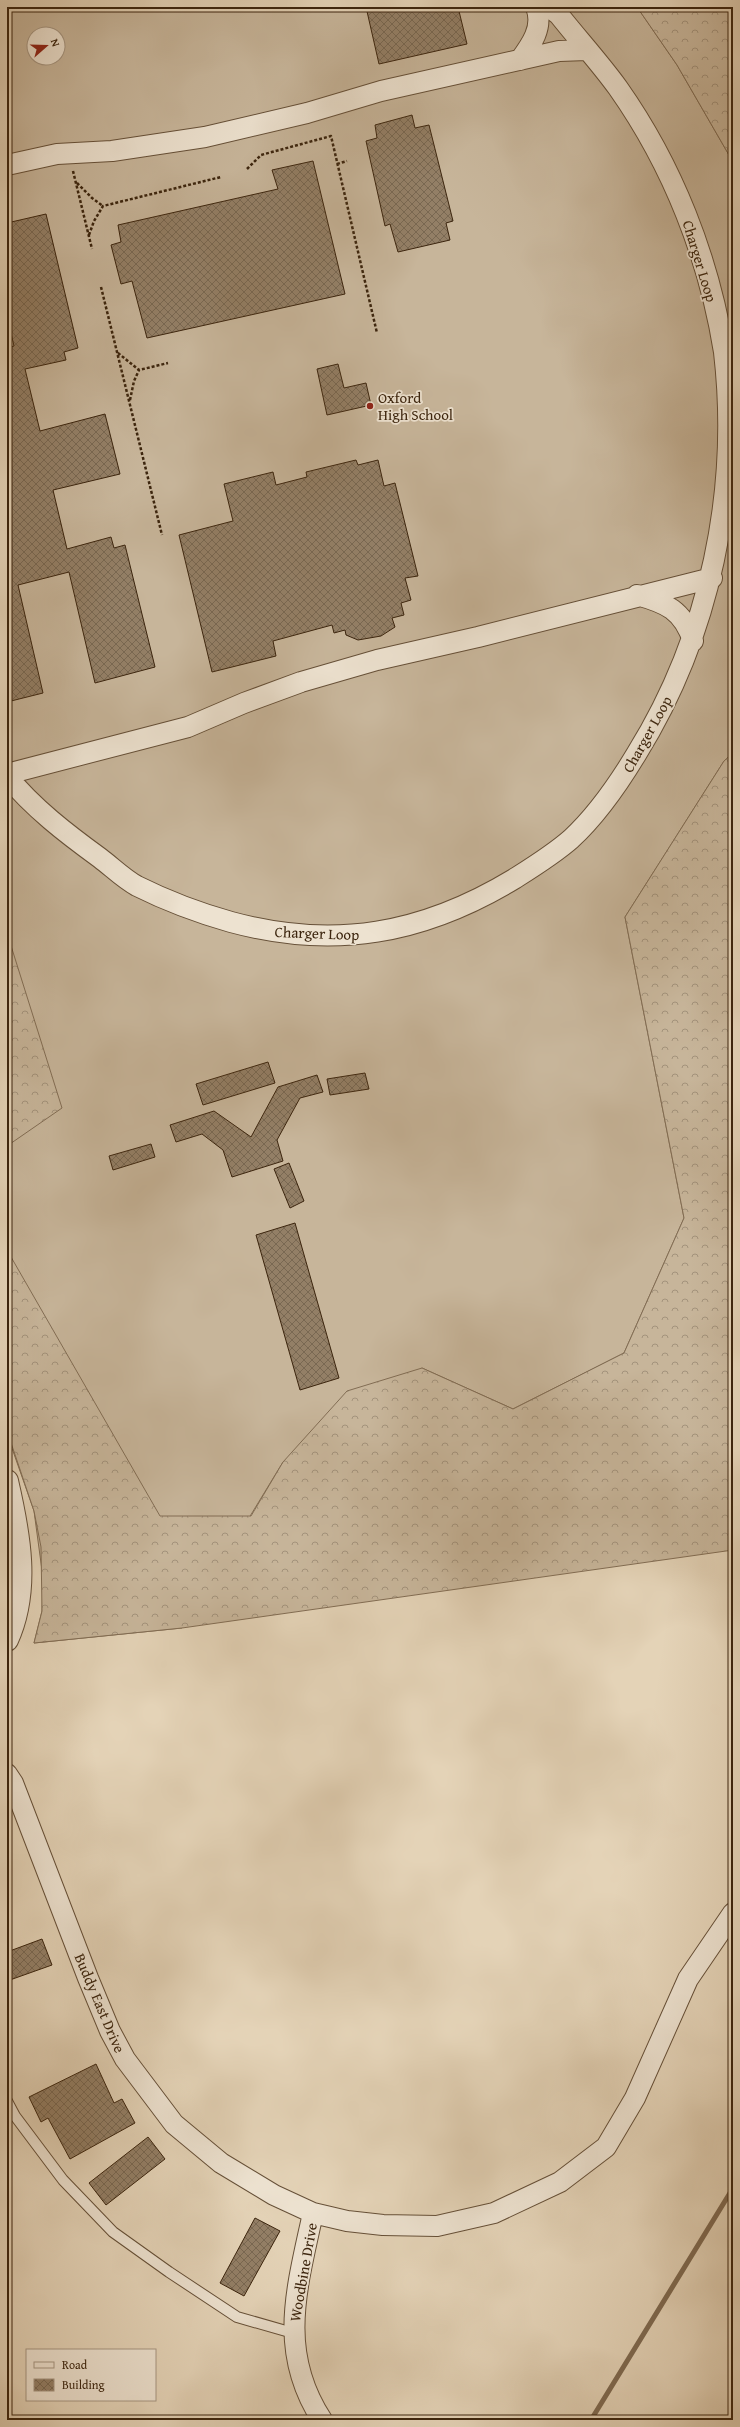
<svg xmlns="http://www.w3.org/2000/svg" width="740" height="2427" viewBox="0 0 740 2427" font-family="'Gentium Book Plus',serif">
  <defs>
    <pattern id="forest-crowns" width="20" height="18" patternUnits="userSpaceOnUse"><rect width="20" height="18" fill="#c7b59a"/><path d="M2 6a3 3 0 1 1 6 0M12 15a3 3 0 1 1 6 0" fill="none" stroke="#a3937c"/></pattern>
    <pattern id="building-cross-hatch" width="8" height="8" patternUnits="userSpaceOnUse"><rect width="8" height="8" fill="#937f66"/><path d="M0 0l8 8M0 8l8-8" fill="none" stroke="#796852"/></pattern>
  </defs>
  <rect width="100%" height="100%" fill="#e4d3b7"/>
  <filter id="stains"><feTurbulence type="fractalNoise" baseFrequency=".005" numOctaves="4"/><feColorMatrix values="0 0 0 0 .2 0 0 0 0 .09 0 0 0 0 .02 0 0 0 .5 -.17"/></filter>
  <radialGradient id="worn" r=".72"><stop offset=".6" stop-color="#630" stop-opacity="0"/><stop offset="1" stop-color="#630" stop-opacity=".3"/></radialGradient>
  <path fill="#c7b59a" stroke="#826d54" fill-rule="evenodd" d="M 7,7 L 637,7 L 677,65 L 733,162 L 733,753 L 724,761 L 625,917 L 684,1218 L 624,1353 L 513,1409 L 422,1368 L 283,1462 L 182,1628 L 34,1643 L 42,1611 L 43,1578 L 34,1511 L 7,1434 ZM 34,34 L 58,34 L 58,58 L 34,58 Z"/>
  <path fill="url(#forest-crowns)" stroke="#826d54" d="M 637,7 L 733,7 L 733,162 L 677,65 Z
    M 733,753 L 733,1550 L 182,1628 L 34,1643 L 42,1611 L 41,1547 L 34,1511 L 7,1431 L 7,1250 L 160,1516 L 251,1516 L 283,1462 L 347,1391 L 422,1368 L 513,1409 L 624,1353 L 684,1218 L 625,917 L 724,761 Z
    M 7,933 L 62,1108 L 7,1146 Z"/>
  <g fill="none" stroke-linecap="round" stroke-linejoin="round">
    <path stroke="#7f6a51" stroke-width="5" d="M 591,2420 L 733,2188"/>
  </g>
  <path fill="url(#building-cross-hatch)" stroke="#3c250e" d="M 366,7 L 458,7 L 467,44 L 379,64 Z
    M 412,115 L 415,128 L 429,125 L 453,221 L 446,223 L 450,240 L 398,252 L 390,224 L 385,226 L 366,141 L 377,138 L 375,125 Z
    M 313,161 L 345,294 L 147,338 L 132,281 L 121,284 L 111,245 L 121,242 L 118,225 L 278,189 L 272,170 Z
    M 46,214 L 78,348 L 64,352 L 66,360 L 25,369 L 40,431 L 105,414 L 120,474 L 53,490 L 67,549 L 111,537 L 114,548 L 125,545 L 155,667 L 95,683 L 69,572 L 18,585 L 43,693 L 7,702 L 7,348 L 14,346 L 7,316 L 7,223 Z
    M 338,364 L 344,388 L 366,383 L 371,405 L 327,415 L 317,369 Z
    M 356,460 L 358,465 L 378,460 L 384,486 L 395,483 L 418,576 L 405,578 L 411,600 L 401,603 L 404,615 L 392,618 L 395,627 L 381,636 L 358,640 L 346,635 L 345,630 L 334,633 L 332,625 L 273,641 L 276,656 L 212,672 L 179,535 L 233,521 L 224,484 L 273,472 L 276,485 L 307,477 L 306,472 Z
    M 268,1062 L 275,1083 L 203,1105 L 196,1084 Z
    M 365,1073 L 369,1089 L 330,1095 L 327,1079 Z
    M 317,1075 L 323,1092 L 300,1098 L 277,1140 L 283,1161 L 232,1177 L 223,1150 L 202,1134 L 176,1142 L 170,1125 L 214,1111 L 251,1137 L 278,1087 Z
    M 151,1144 L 155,1157 L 113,1170 L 109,1156 Z
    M 289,1163 L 304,1201 L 290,1208 L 274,1169 Z
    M 295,1223 L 339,1378 L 300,1390 L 256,1235 Z
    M 42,1939 L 52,1965 L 7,1981 L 7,1952 Z
    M 96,2064 L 114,2103 L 122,2099 L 135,2123 L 70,2159 L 48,2118 L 41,2122 L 29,2097 Z
    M 148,2137 L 165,2159 L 106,2205 L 89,2183 Z
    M 255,2218 L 280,2231 L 244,2296 L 220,2283 Z"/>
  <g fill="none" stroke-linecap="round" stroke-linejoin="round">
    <defs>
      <path id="service" d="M 7,2101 L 15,2116 L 63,2180 L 113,2232 L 169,2272 L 237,2317 L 293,2333"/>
      <path id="minor" d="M 520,60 C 531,45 544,27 536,7
        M 7,165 L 57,154 L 112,151 L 205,137 L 307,113 L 381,91 L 559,51 L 587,50
        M 637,595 C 666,603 683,610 693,641
        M 7,774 L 188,727 L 244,703 L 301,682 L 377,660 L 478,637 L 712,578
        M 7,776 C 33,808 67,834 100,858 C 112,867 124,879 137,886 C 167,901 199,913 231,922 C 334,950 423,934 514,879 C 533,867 554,854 571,839 C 597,815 619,783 637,753 C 710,635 740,491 724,352 C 709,258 673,166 618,88 C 600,63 578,39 559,15 L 549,7
        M 7,1774 L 13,1783 L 88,1978 L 110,2031 L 125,2059 L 174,2124 L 221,2163 L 274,2195 L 313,2213 L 347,2221 L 383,2225 L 437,2226 L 494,2213 L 560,2182 L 606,2147 L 635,2098 L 688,1979 L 733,1913
        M 313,2213 C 297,2288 277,2351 322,2420"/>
      <path id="tertiary" d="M 7,1481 C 19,1533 30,1590 7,1640"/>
    </defs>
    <use href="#service" stroke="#665038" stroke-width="12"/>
    <use href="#minor" stroke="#665038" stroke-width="22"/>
    <use href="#tertiary" stroke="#665038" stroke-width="24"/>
    <path stroke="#3c250e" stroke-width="2.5" stroke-dasharray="3 2" stroke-linecap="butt" d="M 337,164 L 347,161
      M 247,169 L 261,155 L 331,136 L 377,333
      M 73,171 L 92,249
      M 77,183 L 92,198 L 103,206
      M 89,235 L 94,221 L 103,206 L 221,177
      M 101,287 L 162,535
      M 118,353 L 139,370 L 168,363
      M 130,400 L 134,381 L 139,370"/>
    <use href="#service" stroke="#ede2d0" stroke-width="10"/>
    <use href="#minor" stroke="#ede2d0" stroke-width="20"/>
    <use href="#tertiary" stroke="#ede2d0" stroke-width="22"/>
  </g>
  <circle fill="#8f2418" stroke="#ede2d0" stroke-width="1.5" cx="370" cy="406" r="4"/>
  <g text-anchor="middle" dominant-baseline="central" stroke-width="3.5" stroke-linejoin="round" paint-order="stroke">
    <g font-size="15" fill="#3c250e" stroke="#ede2d0">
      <text transform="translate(700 261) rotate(73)">Charger Loop</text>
      <text transform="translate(647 734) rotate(-61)">Charger Loop</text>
      <text transform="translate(317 933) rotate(2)">Charger Loop</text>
      <text transform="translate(100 2003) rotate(67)">Buddy East Drive</text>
      <text transform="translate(303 2272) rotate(-80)">Woodbine Drive</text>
    </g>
    <g font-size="15" fill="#3c250e" stroke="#ede2d0" text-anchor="start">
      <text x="378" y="397">Oxford<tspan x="378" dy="17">High School</tspan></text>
    </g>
  </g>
  <rect width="740" height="2427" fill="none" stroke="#e4d3b7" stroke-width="24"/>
  <rect x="8" y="8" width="724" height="2411" fill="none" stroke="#3c250e" stroke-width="2"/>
  <rect x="12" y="12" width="716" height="2403" fill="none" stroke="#3c250e"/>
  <rect x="26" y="2349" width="130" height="52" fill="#ede2d0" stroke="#a69682"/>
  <rect x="34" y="2362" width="20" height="6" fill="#ede2d0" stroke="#a69682"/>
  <text x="62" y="2369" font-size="12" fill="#3c250e">Road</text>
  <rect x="34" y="2379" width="20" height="12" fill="url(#building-cross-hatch)" stroke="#a69682"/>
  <text x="62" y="2389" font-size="12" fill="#3c250e">Building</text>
  <g transform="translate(46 46) rotate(70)"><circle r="19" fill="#ede2d0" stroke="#a69682"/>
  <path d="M0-3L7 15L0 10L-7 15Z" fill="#8f2418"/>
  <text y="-6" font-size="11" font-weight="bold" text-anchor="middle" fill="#3c250e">N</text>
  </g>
  <rect width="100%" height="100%" filter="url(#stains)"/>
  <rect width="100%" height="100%" fill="url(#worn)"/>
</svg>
